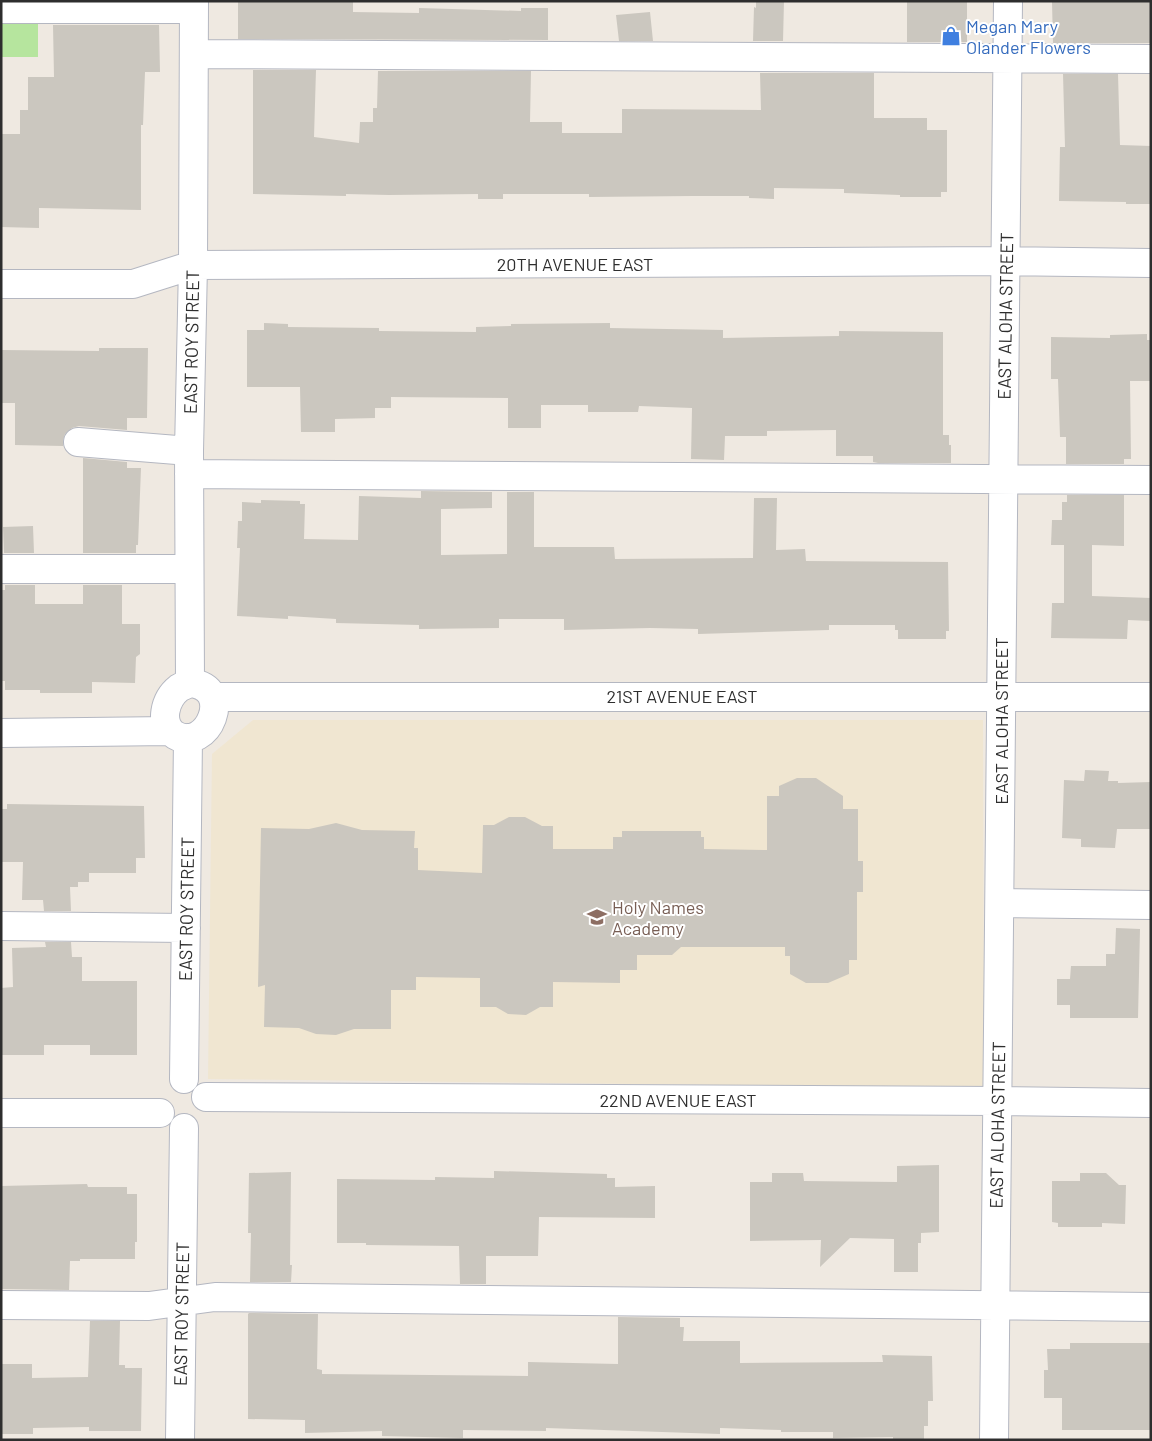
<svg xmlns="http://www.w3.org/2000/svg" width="1152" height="1441" viewBox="0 0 1152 1441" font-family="Barlow,sans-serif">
  <rect width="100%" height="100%" fill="#efe9e1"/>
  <path fill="#f0e6d1" d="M 253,720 L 983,720 L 984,1088 L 208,1079 L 212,754 Z"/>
  <path fill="#b6e59e" d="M 1,22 L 38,22 L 38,57 L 1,57 Z"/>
  <path fill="#cbc7bf" d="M 238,1 L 353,1 L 353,12 L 419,13 L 419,8 L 521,11 L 521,8 L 548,8 L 548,40 L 238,39 Z
    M 756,1 L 784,1 L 783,41 L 753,41 L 754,7 L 756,8 Z
    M 907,1 L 967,1 L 967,42 L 907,42 Z
    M 1151,1 L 1151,43 L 1053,43 L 1052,2 Z
    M 650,12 L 653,41 L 619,41 L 616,15 Z
    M 53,25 L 159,25 L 160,72 L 145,72 L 143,125 L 141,125 L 141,210 L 39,208 L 39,228 L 1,227 L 1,134 L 20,134 L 20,110 L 28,110 L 28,77 L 54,77 Z
    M 253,70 L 316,70 L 314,137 L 359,143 L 360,122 L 373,122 L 373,108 L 377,108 L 378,71 L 531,71 L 530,122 L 562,122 L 562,133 L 622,133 L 622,109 L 761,110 L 760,73 L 874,73 L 874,118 L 927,118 L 927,130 L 947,130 L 947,192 L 941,192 L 941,197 L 900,197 L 900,195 L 844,193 L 844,189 L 774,188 L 774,199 L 749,198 L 749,196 L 692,196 L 589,197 L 589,194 L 503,194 L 503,199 L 478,199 L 478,194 L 389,195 L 346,194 L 346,196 L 253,194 Z
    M 1063,74 L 1118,74 L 1120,145 L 1151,146 L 1151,204 L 1126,204 L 1126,202 L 1059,201 L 1060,147 L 1065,147 Z
    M 264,323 L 288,324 L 288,327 L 379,328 L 379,331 L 476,332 L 476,327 L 511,326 L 511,324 L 610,323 L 610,328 L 723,330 L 723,338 L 839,336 L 839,331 L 943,332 L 943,435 L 949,435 L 949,445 L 951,445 L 951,463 L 878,463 L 873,462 L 873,456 L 836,456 L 836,430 L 767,431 L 767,436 L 725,436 L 724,460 L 691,459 L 692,408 L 639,406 L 638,412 L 588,412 L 588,405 L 541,405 L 541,428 L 508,428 L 508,398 L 391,397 L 391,408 L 375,408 L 375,418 L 335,419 L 335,432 L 301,432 L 300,387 L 247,387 L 247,330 L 264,330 Z
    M 1147,334 L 1147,340 L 1151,340 L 1151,381 L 1130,381 L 1131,459 L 1124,459 L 1124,464 L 1066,464 L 1066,437 L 1060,437 L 1058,379 L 1051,379 L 1051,337 L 1110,338 L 1110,335 Z
    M 99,348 L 148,348 L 147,418 L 127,418 L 127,430 L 79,426 L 72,428 L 65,434 L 63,440 L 63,446 L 15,445 L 15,403 L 1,403 L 1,350 L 99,351 Z
    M 83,458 L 127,462 L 127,468 L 141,468 L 138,545 L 136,545 L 136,553 L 83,553 Z
    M 421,491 L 492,492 L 492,508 L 441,509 L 441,555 L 507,554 L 507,492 L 534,492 L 534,547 L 614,547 L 615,559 L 753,558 L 754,498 L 777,498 L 776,550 L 805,549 L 806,561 L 948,562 L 949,631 L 946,631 L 946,639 L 898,639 L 898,630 L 895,630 L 895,625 L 829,625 L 829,630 L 698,634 L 698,629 L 650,628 L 564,630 L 564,619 L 499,619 L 499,628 L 419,629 L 419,625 L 336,623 L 336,619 L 288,616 L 288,619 L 237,616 L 240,548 L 237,548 L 238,521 L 242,521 L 242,502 L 261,503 L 261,500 L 300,501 L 300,504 L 305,504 L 304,539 L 358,540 L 359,496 L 421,498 Z
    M 1067,495 L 1124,495 L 1124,546 L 1092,545 L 1092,596 L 1151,598 L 1151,621 L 1128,620 L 1127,639 L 1051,638 L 1052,603 L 1064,603 L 1064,545 L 1051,545 L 1052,520 L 1062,520 L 1062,502 L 1067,502 Z
    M 33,526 L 34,553 L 4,553 L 3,527 Z
    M 5,585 L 35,585 L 35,604 L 83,604 L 83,585 L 122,585 L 122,624 L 140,624 L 140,654 L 136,657 L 135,683 L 92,682 L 92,693 L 40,693 L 40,690 L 5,690 L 5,681 L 1,681 L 1,590 L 5,590 Z
    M 1085,770 L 1109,771 L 1108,781 L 1118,781 L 1118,783 L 1151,782 L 1151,829 L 1117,829 L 1115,848 L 1081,847 L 1081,839 L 1062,838 L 1064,780 L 1084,781 Z
    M 797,778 L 816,778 L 843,796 L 843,809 L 858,809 L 858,861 L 863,861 L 863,892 L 857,892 L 857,960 L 849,960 L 849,974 L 828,983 L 806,983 L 790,974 L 790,956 L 785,956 L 785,947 L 681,947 L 672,955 L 637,955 L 637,970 L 620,970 L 620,983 L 553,982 L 553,1007 L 540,1007 L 526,1015 L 508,1014 L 496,1007 L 480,1007 L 480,978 L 416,977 L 416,990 L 391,990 L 391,1029 L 354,1029 L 336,1035 L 316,1034 L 299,1028 L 264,1027 L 265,985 L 258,987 L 261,828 L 309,829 L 336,823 L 362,830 L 415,831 L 414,848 L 418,848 L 418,870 L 482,873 L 483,825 L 494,825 L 509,817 L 525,817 L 542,826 L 553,826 L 553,849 L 613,849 L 613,837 L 622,837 L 622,831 L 701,831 L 701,837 L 704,837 L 704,849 L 767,850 L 767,796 L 779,796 L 779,786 Z
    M 7,804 L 144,806 L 145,858 L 136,858 L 136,873 L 89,873 L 89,882 L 78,882 L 78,887 L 70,887 L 71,911 L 44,911 L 43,900 L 22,900 L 23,862 L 1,862 L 1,809 L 7,809 Z
    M 1116,928 L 1140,929 L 1138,1018 L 1070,1018 L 1070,1005 L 1057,1005 L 1057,979 L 1070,979 L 1071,966 L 1106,966 L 1106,954 L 1115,954 Z
    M 45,942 L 71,942 L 72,957 L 82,957 L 82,981 L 137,981 L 137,1055 L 90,1055 L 90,1045 L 44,1045 L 44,1055 L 1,1055 L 1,988 L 13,987 L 12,948 L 46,947 Z
    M 939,1165 L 939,1232 L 921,1233 L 921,1243 L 918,1243 L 918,1272 L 894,1272 L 894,1239 L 850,1238 L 820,1267 L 821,1240 L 750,1241 L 750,1182 L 772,1182 L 772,1173 L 803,1173 L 804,1181 L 897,1182 L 897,1166 Z
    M 494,1171 L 607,1174 L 607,1178 L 615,1178 L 615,1187 L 655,1186 L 655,1218 L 539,1217 L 538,1256 L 486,1256 L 486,1284 L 460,1284 L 459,1246 L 366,1245 L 366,1243 L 337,1243 L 337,1179 L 435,1180 L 435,1177 L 494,1178 Z
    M 291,1172 L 290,1265 L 292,1265 L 291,1282 L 250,1282 L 251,1233 L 248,1233 L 249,1173 Z
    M 1080,1173 L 1106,1173 L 1119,1185 L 1126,1185 L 1125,1224 L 1102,1223 L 1102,1227 L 1058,1227 L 1058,1223 L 1052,1222 L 1052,1181 L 1080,1181 Z
    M 87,1184 L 88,1187 L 127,1187 L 127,1194 L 137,1194 L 137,1242 L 135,1242 L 135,1259 L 80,1259 L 80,1261 L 70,1261 L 69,1290 L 1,1289 L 1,1186 Z
    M 249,1313 L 318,1314 L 317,1369 L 322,1370 L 322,1374 L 528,1376 L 528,1362 L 618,1364 L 618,1317 L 680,1318 L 680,1327 L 684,1327 L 683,1341 L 740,1341 L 740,1363 L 883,1362 L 882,1355 L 932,1356 L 933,1401 L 928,1401 L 928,1426 L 924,1426 L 924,1439 L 922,1440 L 897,1440 L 893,1439 L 893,1437 L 833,1438 L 833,1432 L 781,1432 L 781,1430 L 720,1428 L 720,1434 L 546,1428 L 546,1431 L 463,1430 L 463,1438 L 382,1436 L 382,1431 L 305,1433 L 305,1420 L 248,1419 L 248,1314 Z
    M 90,1321 L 120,1321 L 119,1365 L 125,1365 L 125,1368 L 142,1368 L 141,1431 L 89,1431 L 89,1427 L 33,1428 L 33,1434 L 1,1434 L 1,1364 L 32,1364 L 32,1378 L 88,1377 Z
    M 1070,1343 L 1151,1343 L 1151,1430 L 1062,1430 L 1062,1398 L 1044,1398 L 1044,1370 L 1048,1370 L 1047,1349 L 1070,1349 Z"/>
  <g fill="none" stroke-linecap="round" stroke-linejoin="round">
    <defs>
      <path id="minor" d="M 1,9 L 194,9
        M 194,54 L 1151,59
        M 1,284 L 133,284 L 193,265 L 1006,261 L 1151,263
        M 78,442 L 189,451
        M 189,474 L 1151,480
        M 1,569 L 189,569
        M 190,683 L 189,451 L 193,265 L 194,1
        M 190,683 C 236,687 208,754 175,735 C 158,724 165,699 179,688 C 182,686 186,685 190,683 Z
        M 214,697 L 1151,697
        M 1,733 L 170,731
        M 1000,903 L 1151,905
        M 1,926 L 186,928
        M 184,1079 L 188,738
        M 206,1097 L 998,1101 L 1151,1103
        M 1,1113 L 160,1113
        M 1,1305 L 149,1306 L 215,1297 L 1151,1307
        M 180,1440 L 184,1128
        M 994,1440 L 1008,1"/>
    </defs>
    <use href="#minor" stroke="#b4b7c1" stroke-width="30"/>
    <use href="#minor" stroke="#fff" stroke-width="28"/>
  </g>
  <defs>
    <symbol id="shop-bare" viewBox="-9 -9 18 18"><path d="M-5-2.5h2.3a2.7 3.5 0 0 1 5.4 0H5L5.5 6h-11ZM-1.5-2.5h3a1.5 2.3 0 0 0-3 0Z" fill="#3f7fe0" stroke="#fff" stroke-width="2.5" paint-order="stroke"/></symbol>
    <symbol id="school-bare" viewBox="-9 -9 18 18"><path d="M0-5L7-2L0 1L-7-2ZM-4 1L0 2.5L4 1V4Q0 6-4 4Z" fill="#8d6e63" stroke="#fff" stroke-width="2.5" paint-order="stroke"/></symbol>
  </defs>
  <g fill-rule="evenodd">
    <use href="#shop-bare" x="937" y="22" width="28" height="28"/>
    <use href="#school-bare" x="583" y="903" width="28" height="28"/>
  </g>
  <g text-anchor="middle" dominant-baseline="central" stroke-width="4" stroke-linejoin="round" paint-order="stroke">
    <g font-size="18" fill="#366cbe" stroke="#fff" text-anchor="start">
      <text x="966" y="26">Megan Mary<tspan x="966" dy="21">Olander Flowers</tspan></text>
    </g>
    <g font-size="18" fill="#2e2e2e" stroke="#fff">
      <text x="575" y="264">20TH AVENUE EAST</text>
      <text transform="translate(1005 316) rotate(-89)">EAST ALOHA STREET</text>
      <text transform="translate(191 342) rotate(-89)">EAST ROY STREET</text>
      <text x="682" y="696">21ST AVENUE EAST</text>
      <text transform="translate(1001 721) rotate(-90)">EAST ALOHA STREET</text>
      <text transform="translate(186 909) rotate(-89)">EAST ROY STREET</text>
      <text x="678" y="1100">22ND AVENUE EAST</text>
      <text transform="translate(997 1125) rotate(-89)">EAST ALOHA STREET</text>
      <text transform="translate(181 1314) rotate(-89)">EAST ROY STREET</text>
    </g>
    <g font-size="18" fill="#785e54" stroke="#fff" text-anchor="start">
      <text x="612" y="907">Holy Names<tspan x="612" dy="21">Academy</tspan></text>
    </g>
  </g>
  <rect width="1152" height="1441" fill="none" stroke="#2e2e2e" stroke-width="5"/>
</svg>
